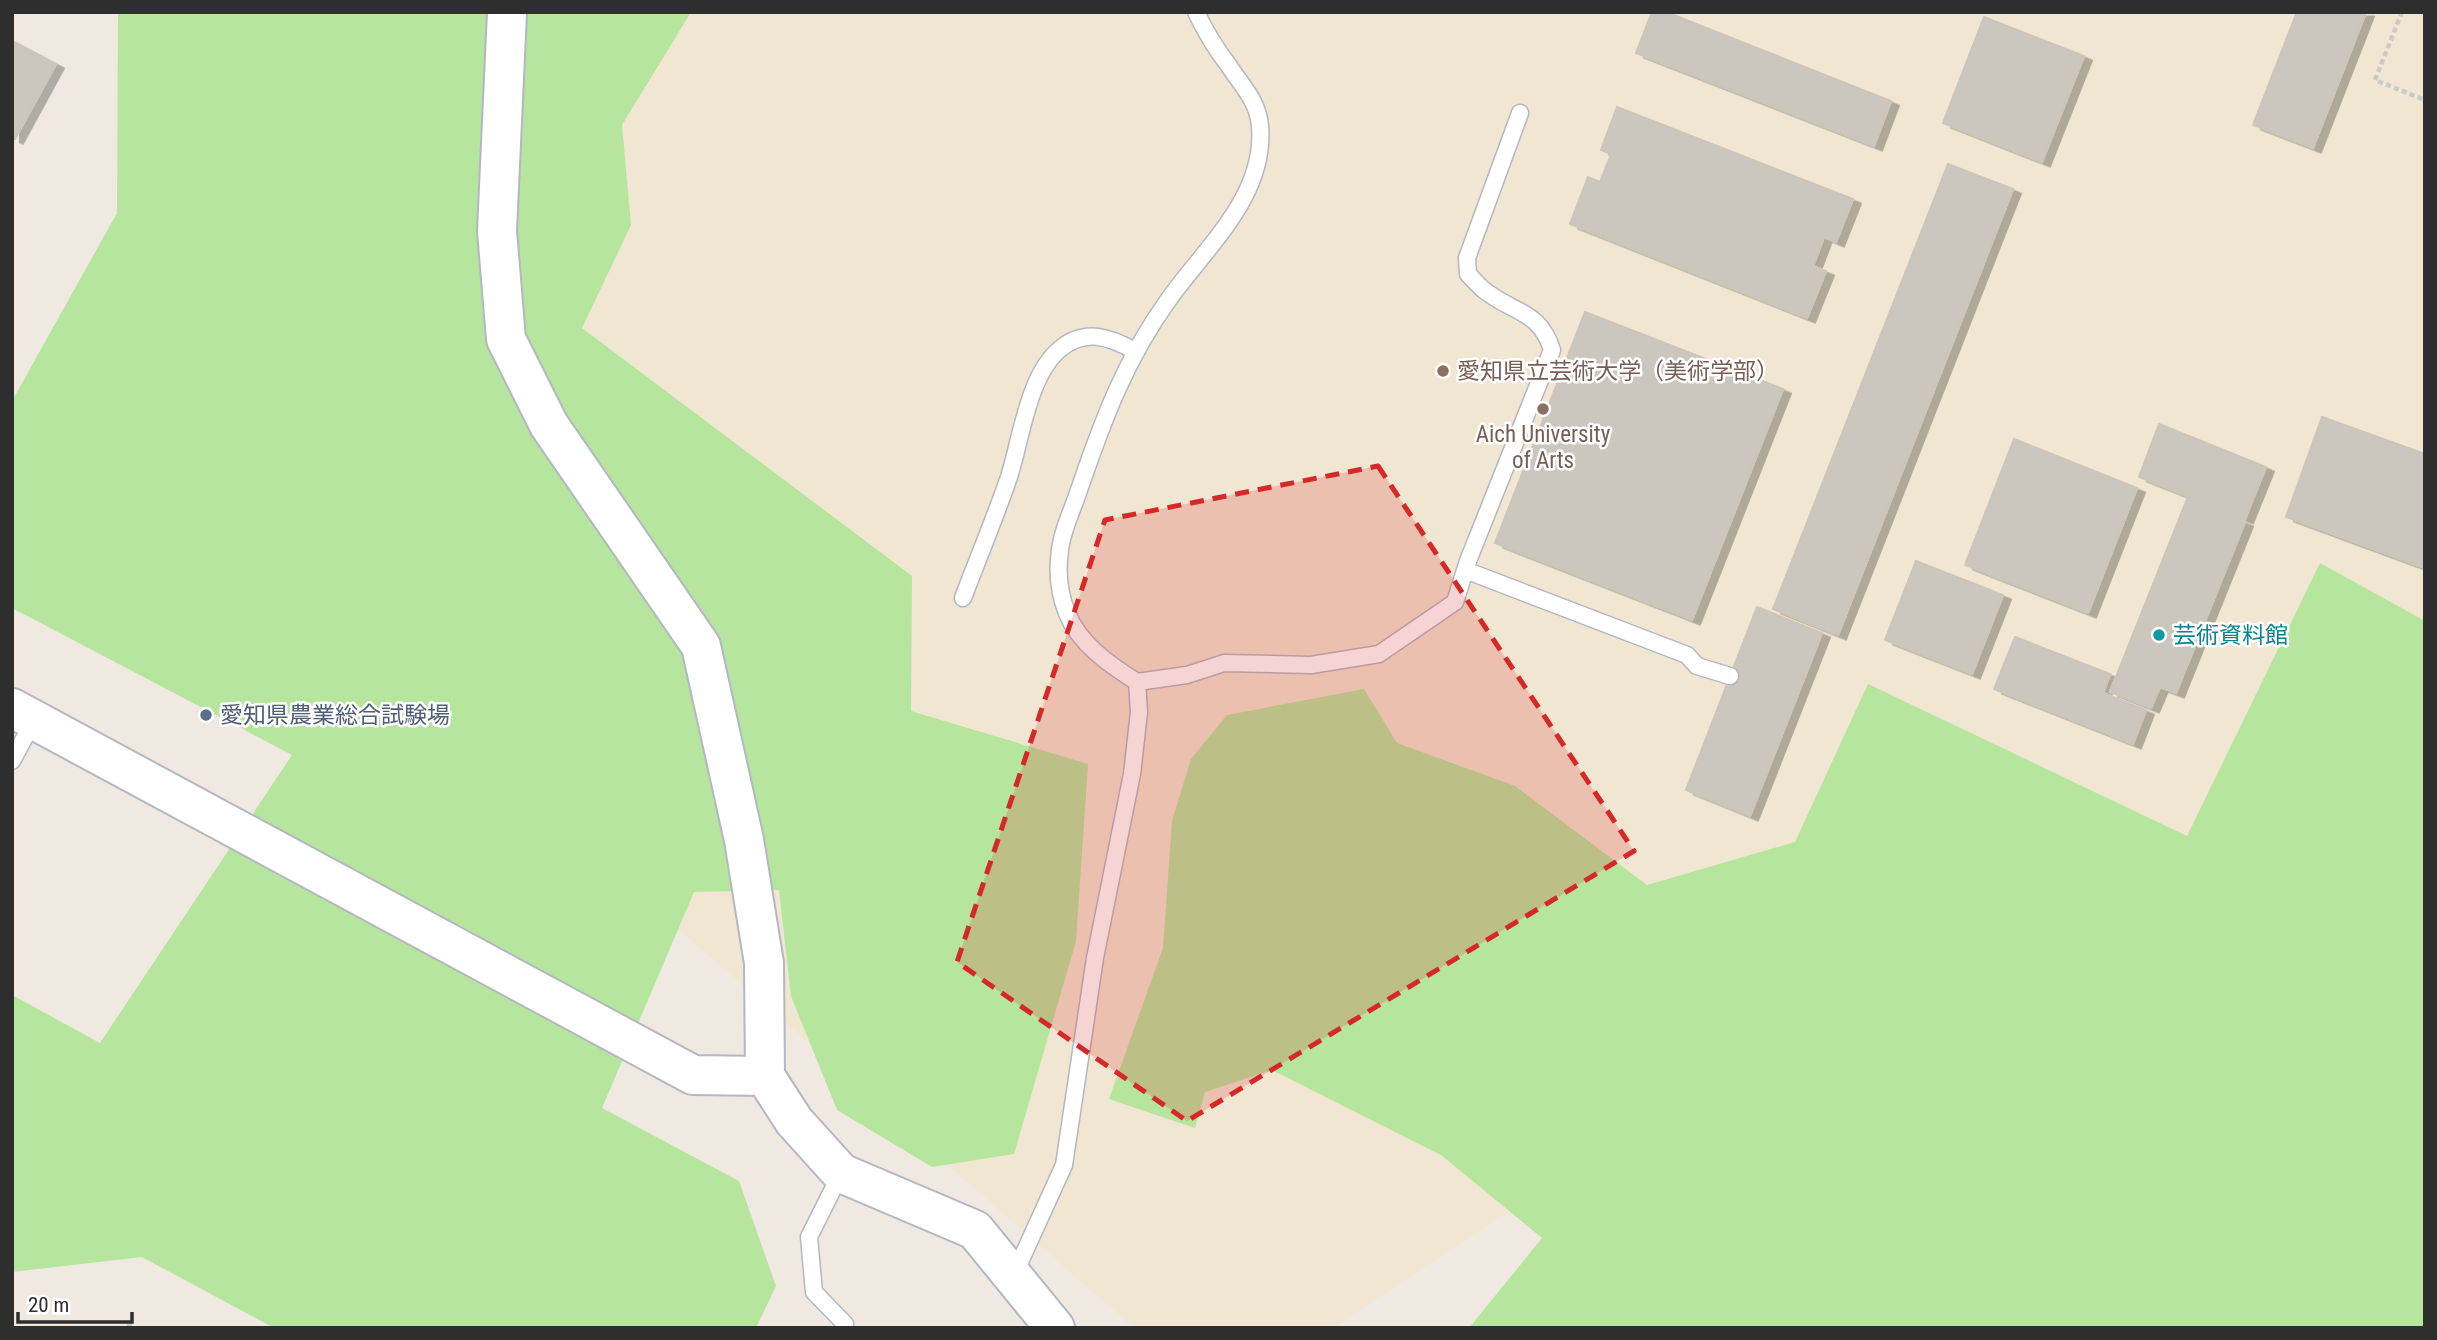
<svg xmlns="http://www.w3.org/2000/svg" width="2437" height="1340" viewBox="0 0 2437 1340" font-family="'Roboto Condensed','Noto Sans JP',sans-serif">
  <defs>
    <filter id="shadow"><feDropShadow dx="8" dy="4.5" stdDeviation="0" flood-color="#0004"/></filter>
  </defs>
  <rect width="100%" height="100%" fill="#efe9e1"/>
  <path fill="#f0e6d1" d="M 470,12 L 2425,12 L 2425,1077 L 1918,943 L 1332,1328 L 1134,1328 L 451,730 Z"/>
  <path fill="#b6e59e" d="M 118,12 L 691,12 L 622,125 L 631,225 L 582,328 L 912,576 L 911,711 L 1088,764 L 1076,941 L 1014,1154 L 932,1167 L 837,1110 L 791,996 L 779,890 L 694,892 L 602,1108 L 739,1181 L 776,1286 L 756,1328 L 274,1328 L 142,1257 L 12,1272 L 12,995 L 100,1043 L 292,755 L 12,608 L 12,401 L 117,213 Z
    M 2320,563 L 2425,621 L 2425,1328 L 1469,1328 L 1542,1238 L 1441,1155 L 1272,1070 L 1205,1092 L 1195,1128 L 1109,1099 L 1163,948 L 1172,821 L 1191,759 L 1227,715 L 1364,689 L 1397,743 L 1515,786 L 1647,885 L 1795,842 L 1868,684 L 2187,836 Z"/>
  <path fill="#cbc7bf" stroke="#cbc5ba" stroke-width="2" filter="url(#shadow)" d="M 1652,12 L 1666,12 L 1891,101 L 1874,146 L 1636,53 Z
    M 2297,12 L 2366,12 L 2313,148 L 2253,125 Z
    M 1984,17 L 2084,56 L 2042,162 L 1943,123 Z
    M 12,41 L 56,64 L 15,139 L 12,138 Z
    M 1617,107 L 1853,199 L 1836,242 L 1824,237 L 1813,266 L 1826,271 L 1807,318 L 1570,224 L 1588,177 L 1600,182 L 1611,154 L 1601,150 Z
    M 1948,164 L 2013,189 L 1838,635 L 1773,609 Z
    M 1585,312 L 1783,389 L 1692,620 L 1495,543 Z
    M 2322,417 L 2425,454 L 2425,568 L 2286,517 Z
    M 2159,424 L 2266,467 L 2245,519 L 2139,477 Z
    M 2014,439 L 2137,488 L 2088,613 L 1965,565 Z
    M 2187,499 L 2245,522 L 2176,693 L 2160,687 L 2151,708 L 2110,692 Z
    M 1916,561 L 2003,595 L 1972,674 L 1885,640 Z
    M 1757,607 L 1822,633 L 1750,816 L 1686,790 Z
    M 2015,637 L 2110,674 L 2103,693 L 2146,710 L 2133,744 L 1994,689 Z"/>
  <g fill="none" stroke-linecap="round" stroke-linejoin="round">
    <defs>
      <path id="service" d="M 1465,570 L 1687,655 L 1697,666 L 1730,676
        M 963,598 C 978,558 995,518 1009,477 C 1021,440 1028,375 1060,349 C 1085,328 1110,337 1135,351
        M 1137,682 L 1187,675 L 1224,663 L 1311,665 L 1379,654 L 1455,602 L 1468,561 L 1552,350 C 1540,310 1512,313 1484,290 C 1478,285 1473,279 1468,274 L 1467,258 L 1520,113
        M 12,761 L 34,720
        M 841,1173 L 809,1237 L 814,1292 L 845,1324 L 843,1328
        M 1014,1275 L 1064,1165 L 1095,958 L 1132,774 L 1139,712 L 1137,682 C 1110,665 1079,644 1067,613 C 1059,593 1057,570 1060,550 C 1062,530 1073,509 1079,490 C 1103,420 1125,360 1169,299 C 1206,247 1266,196 1260,126 C 1258,101 1242,86 1229,66 C 1216,49 1205,31 1196,12"/>
      <path id="tertiary" d="M 507,12 L 497,231 L 506,339 L 549,425 L 701,646 L 744,840 L 764,963 L 765,1076
        M 12,708 L 693,1075 L 765,1076 L 794,1121 L 841,1173 L 975,1230 L 1055,1328"/>
    </defs>
    <use href="#service" stroke="#b4b7c1" stroke-width="19"/>
    <use href="#tertiary" stroke="#b4b7c1" stroke-width="42"/>
    <path stroke="#c9c9c9" stroke-width="4.5" stroke-dasharray="5 3.5" stroke-linecap="butt" d="M 2402,12 L 2375,80 L 2425,100
      M 128,1328 L 131,1322"/>
    <use href="#service" stroke="#fff" stroke-width="16"/>
    <use href="#tertiary" stroke="#fff" stroke-width="38"/>
  </g>
  <path fill="#d62828" fill-opacity="0.2" stroke="#d62828" stroke-width="5" stroke-dasharray="14 9" stroke-linejoin="round" d="M 1378,466 L 1634,851 L 1187,1121 L 957,962 L 1105,520 Z"/>
  <g fill="#8d6e63" stroke="#fff" stroke-width="2.5">
    <circle cx="1443" cy="371" r="7"/>
    <circle cx="1543" cy="409" r="7"/>
  </g>
  <circle fill="#0f9aa8" stroke="#fff" stroke-width="2.5" cx="2159" cy="635" r="7"/>
  <circle fill="#5c6f8a" stroke="#fff" stroke-width="2.5" cx="206" cy="715" r="7"/>
  <g text-anchor="middle" dominant-baseline="central" stroke-width="5" stroke-linejoin="round" paint-order="stroke">
    <g font-size="23" fill="#785e54" stroke="#fff" text-anchor="start">
      <text x="1457" y="371">愛知県立芸術大学（美術学部）</text>
      <text x="1543" y="434" text-anchor="middle">Aich University<tspan x="1543" dy="26">of Arts</tspan></text>
    </g>
    <g font-size="23" fill="#0d838f" stroke="#fff" text-anchor="start">
      <text x="2173" y="635">芸術資料館</text>
    </g>
    <g font-size="23" fill="#4e5e75" stroke="#fff" text-anchor="start">
      <text x="220" y="715">愛知県農業総合試験場</text>
    </g>
  </g>
  <rect width="2437" height="1340" fill="none" stroke="#2e2e2e" stroke-width="28"/>
  <path d="M18 1312v10h114v-10" fill="none" stroke="#2e2e2e" stroke-width="3.5"/>
  <text x="28" y="1312" font-size="21" fill="#2e2e2e" stroke="#ffffff" stroke-width="5" paint-order="stroke">20 m</text>
</svg>
